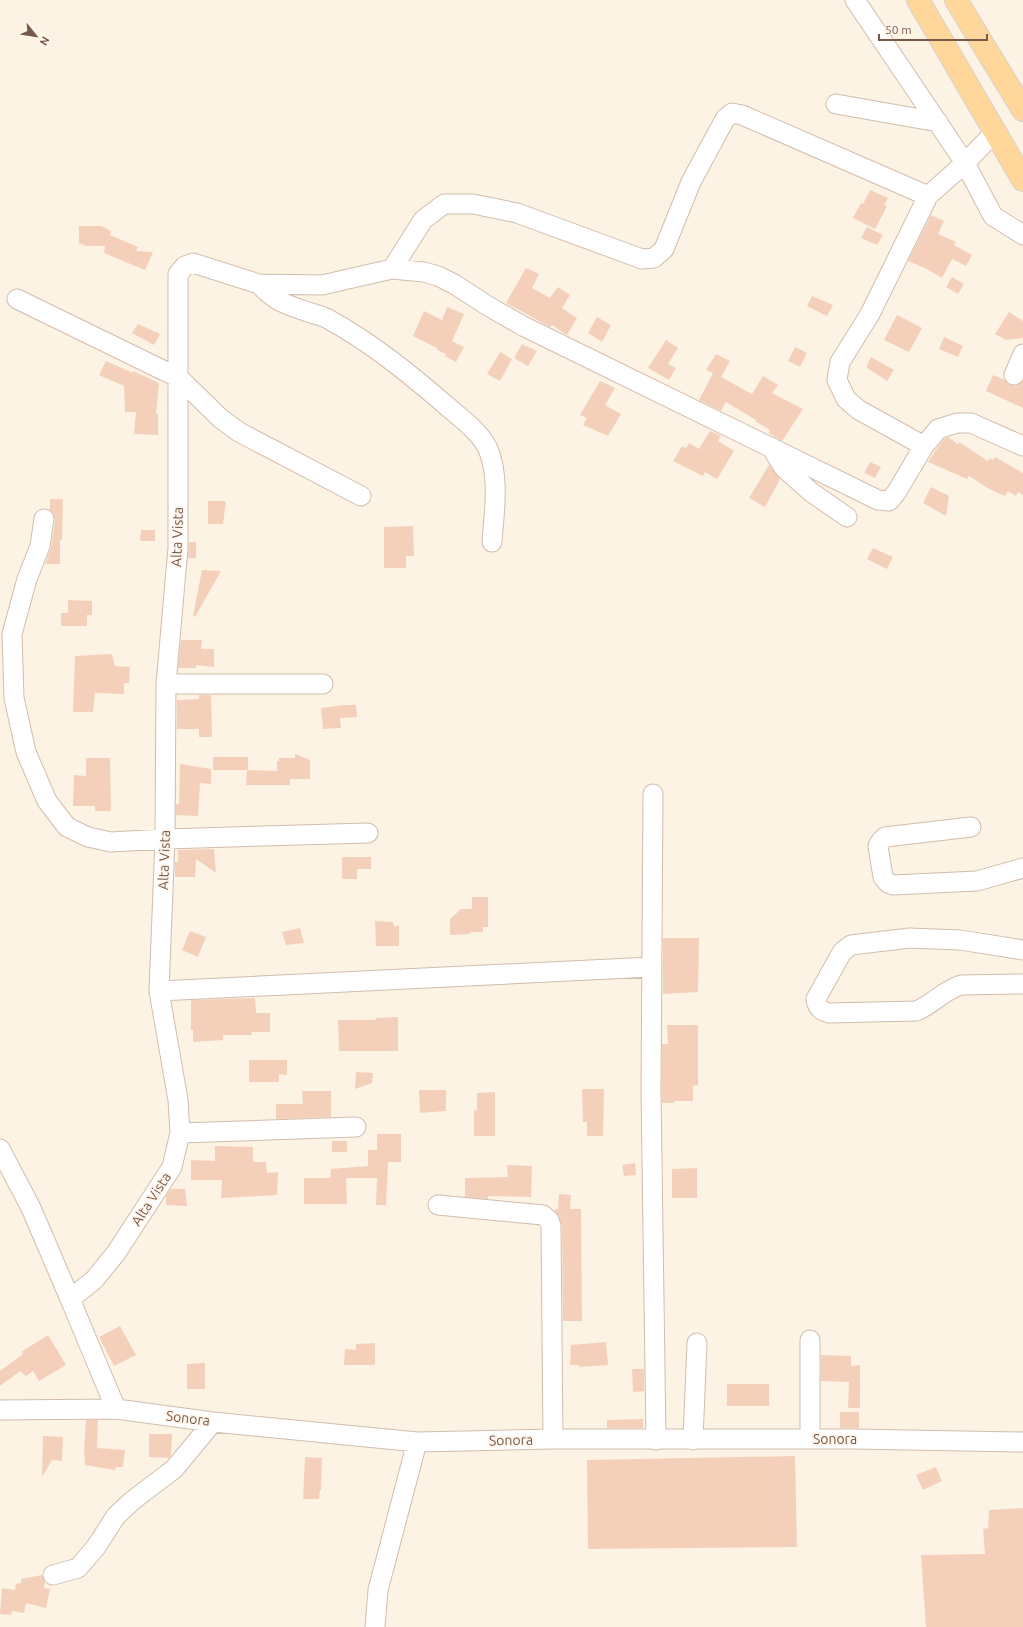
<svg xmlns="http://www.w3.org/2000/svg" width="1023" height="1627" viewBox="0 0 1023 1627" font-family="Ubuntu,sans-serif">
  <rect width="100%" height="100%" fill="#fdf3e5"/>
  <path fill="#f4d0bb" d="M 870,190 L 888,198 L 884,205 L 887,206 L 875,229 L 853,218 L 861,203 L 863,204 Z
    M 931,215 L 944,221 L 938,234 L 956,242 L 954,245 L 972,255 L 966,266 L 952,259 L 942,278 L 927,269 L 908,261 Z
    M 79,226 L 101,226 L 111,231 L 110,235 L 138,247 L 136,251 L 153,252 L 145,270 L 104,253 L 105,246 L 86,246 L 79,243 Z
    M 867,227 L 883,235 L 877,245 L 861,238 Z
    M 526,268 L 539,274 L 532,288 L 550,298 L 558,287 L 570,295 L 562,308 L 577,318 L 567,335 L 552,325 L 550,327 L 506,303 Z
    M 952,277 L 964,284 L 958,294 L 946,287 Z
    M 812,296 L 833,305 L 827,316 L 807,306 Z
    M 447,307 L 464,314 L 452,341 L 464,347 L 456,362 L 445,356 L 446,354 L 437,350 L 437,348 L 413,336 L 424,311 L 442,320 Z
    M 1009,312 L 1023,321 L 1023,338 L 1006,340 L 995,334 Z
    M 897,315 L 922,328 L 909,352 L 884,340 Z
    M 597,317 L 611,325 L 602,342 L 588,333 Z
    M 138,324 L 160,334 L 154,345 L 132,333 Z
    M 944,337 L 963,346 L 958,357 L 939,349 Z
    M 666,340 L 678,348 L 668,364 L 676,368 L 669,380 L 648,368 Z
    M 522,344 L 537,351 L 528,366 L 514,358 Z
    M 795,347 L 807,353 L 800,367 L 788,361 Z
    M 500,352 L 512,359 L 500,381 L 487,374 Z
    M 716,354 L 730,361 L 721,377 L 752,394 L 763,376 L 778,385 L 772,393 L 803,409 L 782,441 L 769,433 L 770,430 L 755,421 L 756,420 L 726,402 L 721,411 L 699,400 L 713,373 L 706,370 Z
    M 871,357 L 894,370 L 887,381 L 866,367 Z
    M 106,361 L 133,373 L 133,371 L 159,383 L 156,414 L 158,414 L 158,435 L 134,434 L 136,412 L 125,412 L 124,386 L 99,375 Z
    M 993,375 L 1005,380 L 1010,385 L 1016,386 L 1023,381 L 1023,408 L 986,391 Z
    M 600,381 L 615,388 L 605,405 L 621,414 L 608,436 L 583,425 L 587,418 L 580,415 Z
    M 710,431 L 721,436 L 718,441 L 734,451 L 717,479 L 705,472 L 703,476 L 673,461 L 682,446 L 686,448 L 689,443 L 699,449 Z
    M 948,437 L 958,444 L 959,442 L 988,461 L 990,458 L 993,460 L 995,457 L 1023,473 L 1023,495 L 1018,492 L 1016,496 L 1008,491 L 1005,496 L 989,489 L 969,476 L 967,479 L 928,462 L 938,447 L 944,439 Z
    M 870,462 L 881,467 L 875,478 L 864,473 Z
    M 769,465 L 780,479 L 765,507 L 749,498 Z
    M 931,487 L 949,496 L 946,516 L 923,503 Z
    M 50,499 L 63,499 L 62,540 L 60,540 L 60,564 L 45,564 L 51,548 L 55,521 L 54,515 L 50,510 Z
    M 208,501 L 226,501 L 223,524 L 208,524 Z
    M 413,526 L 414,556 L 406,556 L 406,568 L 384,568 L 384,527 Z
    M 141,530 L 155,530 L 155,541 L 140,541 Z
    M 189,542 L 196,542 L 196,558 L 188,558 Z
    M 873,548 L 893,557 L 887,569 L 867,559 Z
    M 202,570 L 221,571 L 195,617 L 193,616 Z
    M 68,600 L 92,601 L 92,615 L 87,615 L 87,626 L 61,626 L 61,613 L 68,613 Z
    M 181,640 L 202,640 L 201,649 L 214,649 L 214,667 L 196,665 L 196,668 L 178,668 Z
    M 112,654 L 115,666 L 130,667 L 129,683 L 124,683 L 124,694 L 95,693 L 93,712 L 73,712 L 75,656 Z
    M 199,695 L 211,695 L 212,737 L 199,737 L 199,729 L 177,729 L 177,700 L 199,699 Z
    M 344,705 L 356,705 L 357,717 L 340,718 L 341,728 L 323,729 L 321,708 Z
    M 295,754 L 310,760 L 310,779 L 290,779 L 290,785 L 246,785 L 247,770 L 277,771 L 277,761 L 279,761 L 279,758 L 295,758 Z
    M 213,757 L 248,757 L 248,770 L 213,770 Z
    M 86,758 L 110,758 L 111,811 L 95,811 L 95,806 L 73,806 L 74,775 L 86,776 Z
    M 180,764 L 211,769 L 211,784 L 200,783 L 198,816 L 176,815 L 176,804 L 179,804 Z
    M 214,849 L 216,873 L 196,859 L 195,877 L 175,877 L 175,862 L 178,862 L 178,850 Z
    M 342,857 L 371,857 L 371,869 L 357,869 L 357,879 L 342,879 Z
    M 472,897 L 488,897 L 488,927 L 483,927 L 483,932 L 472,932 L 469,934 L 450,935 L 450,919 L 461,909 L 472,909 Z
    M 375,921 L 393,922 L 394,927 L 399,925 L 399,946 L 376,946 Z
    M 300,928 L 304,943 L 286,945 L 282,932 Z
    M 190,931 L 206,937 L 198,957 L 182,950 Z
    M 663,938 L 699,938 L 698,992 L 663,994 Z
    M 255,998 L 256,1013 L 270,1013 L 270,1032 L 251,1032 L 252,1035 L 223,1035 L 223,1040 L 193,1042 L 193,1030 L 191,1030 L 191,1000 Z
    M 398,1017 L 398,1051 L 339,1051 L 338,1020 L 376,1020 L 376,1018 Z
    M 667,1025 L 698,1025 L 698,1085 L 693,1086 L 693,1101 L 674,1101 L 674,1103 L 662,1103 L 662,1044 L 668,1044 Z
    M 249,1060 L 287,1060 L 287,1075 L 279,1074 L 279,1082 L 249,1082 Z
    M 356,1072 L 373,1073 L 372,1083 L 355,1089 Z
    M 582,1089 L 604,1089 L 603,1136 L 587,1136 L 587,1122 L 583,1122 Z
    M 419,1090 L 446,1090 L 446,1111 L 420,1113 Z
    M 302,1091 L 331,1091 L 331,1117 L 276,1119 L 276,1104 L 303,1104 Z
    M 495,1092 L 495,1136 L 474,1136 L 474,1110 L 477,1110 L 477,1093 Z
    M 377,1134 L 401,1134 L 401,1162 L 388,1162 L 386,1205 L 376,1205 L 377,1178 L 346,1178 L 347,1204 L 304,1204 L 304,1178 L 330,1178 L 331,1169 L 368,1166 L 368,1150 L 377,1150 Z
    M 332,1141 L 347,1141 L 347,1152 L 332,1152 Z
    M 215,1146 L 253,1147 L 253,1162 L 266,1162 L 267,1173 L 278,1172 L 277,1195 L 221,1198 L 222,1180 L 191,1180 L 191,1160 L 215,1161 Z
    M 635,1163 L 636,1175 L 624,1176 L 622,1165 Z
    M 507,1165 L 532,1166 L 531,1197 L 488,1196 L 488,1199 L 465,1197 L 465,1178 L 508,1177 Z
    M 697,1168 L 697,1198 L 672,1198 L 672,1169 Z
    M 171,1189 L 185,1189 L 187,1206 L 166,1205 L 166,1196 Z
    M 559,1194 L 571,1195 L 570,1209 L 581,1209 L 582,1321 L 563,1321 L 562,1226 L 559,1217 L 554,1210 L 558,1209 Z
    M 120,1326 L 136,1355 L 114,1366 L 99,1337 Z
    M 48,1335 L 66,1365 L 39,1381 L 33,1371 L 26,1376 L 20,1371 L 0,1386 L 0,1371 L 23,1354 L 21,1352 Z
    M 606,1342 L 608,1365 L 579,1367 L 579,1365 L 570,1365 L 571,1345 Z
    M 375,1343 L 375,1365 L 344,1365 L 345,1349 L 356,1350 L 356,1344 Z
    M 821,1355 L 851,1356 L 851,1366 L 860,1365 L 860,1408 L 848,1408 L 849,1382 L 821,1381 Z
    M 205,1363 L 205,1389 L 187,1389 L 187,1364 Z
    M 632,1369 L 644,1369 L 644,1391 L 633,1392 Z
    M 727,1384 L 769,1384 L 769,1406 L 727,1406 Z
    M 840,1412 L 859,1412 L 859,1428 L 840,1428 Z
    M 643,1419 L 643,1428 L 607,1428 L 607,1420 Z
    M 86,1420 L 98,1420 L 97,1448 L 125,1450 L 123,1467 L 116,1467 L 115,1470 L 85,1465 L 84,1450 Z
    M 149,1434 L 172,1434 L 171,1455 L 169,1458 L 149,1457 Z
    M 43,1436 L 63,1437 L 62,1461 L 52,1460 L 42,1477 Z
    M 795,1456 L 797,1547 L 588,1549 L 587,1460 Z
    M 305,1457 L 322,1458 L 321,1490 L 320,1490 L 319,1499 L 303,1499 Z
    M 936,1467 L 942,1481 L 923,1490 L 916,1475 Z
    M 1023,1508 L 1023,1627 L 926,1627 L 921,1555 L 985,1554 L 983,1529 L 988,1528 L 989,1510 Z
    M 42,1575 L 45,1582 L 44,1588 L 50,1589 L 46,1608 L 26,1603 L 24,1613 L 12,1611 L 11,1615 L 0,1614 L 2,1588 L 15,1590 L 16,1584 L 21,1583 L 21,1579 Z"/>
  <g fill="none" stroke-linecap="round" stroke-linejoin="round">
    <defs>
      <path id="minor" d="M 855,0 L 965,163 L 993,216 L 1023,235
        M 836,104 L 938,122
        M 392,269 L 423,220 L 444,204 L 473,204 L 517,213 L 642,259 L 654,258 L 664,249 L 691,182 L 725,119 L 732,113 L 742,115 L 928,196
        M 259,284 C 276,303 288,305 311,313 C 317,315 323,316 328,319 C 372,343 411,375 448,407 C 461,418 481,433 488,449 C 500,477 494,513 492,542
        M 17,299 L 179,378 L 220,418 L 239,432 L 361,496
        M 1014,375 L 1023,354
        M 924,446 L 859,410 L 846,399 L 837,380 L 840,362 L 870,314 L 928,196 L 965,163 L 995,132
        M 771,447 L 784,468 L 811,492 L 847,517
        M 44,519 L 40,546 L 27,579 L 12,634 L 14,698 L 26,752 L 47,801 L 67,827 L 88,837 L 111,842 L 165,839 L 368,833
        M 166,684 L 323,684
        M 653,794 L 651,1090 L 656,1440
        M 971,827 L 885,837 L 881,841 L 878,846 L 883,877 L 888,883 L 893,885 L 977,881 L 1023,868
        M 1023,950 L 960,940 L 910,938 L 851,945 L 842,952 L 816,999 C 817,1008 821,1011 829,1013 L 916,1011 C 932,1005 944,990 961,985 L 1023,984
        M 159,991 L 651,967
        M 180,1133 L 356,1127
        M 0,1149 L 31,1208 L 70,1299
        M 438,1205 L 543,1215 L 549,1220 L 551,1226 L 553,1439
        M 116,1409 L 70,1299 L 94,1280 L 116,1253 L 172,1167 L 180,1133 L 178,1100 L 159,991 L 165,839 L 166,684 L 178,548 L 178,274 L 185,266 L 193,263 L 259,284 L 322,285 L 392,269 L 424,272 L 438,276 L 454,284 L 488,306 L 523,326 L 878,500 L 889,501 L 896,493 L 924,446 L 938,429 L 957,423 L 971,423 L 1023,446
        M 0,1410 L 116,1409 L 213,1422 L 417,1442 L 553,1439 L 853,1439 L 1023,1442
        M 810,1439 L 810,1340
        M 693,1440 L 697,1343
        M 53,1575 L 78,1568 L 96,1547 L 116,1516 L 132,1501 L 174,1469 L 213,1422
        M 375,1627 L 378,1590 L 417,1442"/>
      <path id="major" d="M 918,0 L 1023,180
        M 956,0 L 1023,110"/>
    </defs>
    <use href="#minor" stroke="#d2bcad" stroke-width="21"/>
    <use href="#major" stroke="#d9d0cc" stroke-width="24"/>
    <use href="#minor" stroke="#fff" stroke-width="19"/>
    <use href="#major" stroke="#ffd79b" stroke-width="22"/>
  </g>
  <g text-anchor="middle" dominant-baseline="central" stroke-width="3.5" stroke-linejoin="round" paint-order="stroke">
    <g font-size="14" fill="#785848" stroke="#fff7ed">
      <text transform="translate(177 537) rotate(-88)">Alta Vista</text>
      <text transform="translate(164 860) rotate(-88)">Alta Vista</text>
      <text transform="translate(151 1199) rotate(-57)">Alta Vista</text>
      <text transform="translate(188 1418) rotate(7)">Sonora</text>
      <text x="835" y="1439">Sonora</text>
      <text transform="translate(511 1440) rotate(-1)">Sonora</text>
    </g>
  </g>
  <g transform="translate(36 36) rotate(120)" stroke="#fff7ed" stroke-width="3" paint-order="stroke">
  <path d="M0-3L7 15L0 10L-7 15Z" fill="#785848"/>
  <text y="-6" font-size="11" font-weight="bold" text-anchor="middle" fill="#785848">N</text>
  </g>
  <path d="M879 34v6h108v-6" fill="none" stroke="#785848" stroke-width="2"/>
  <text x="885" y="34" font-size="12" fill="#785848" stroke="#fff7ed" stroke-width="3" paint-order="stroke">50 m</text>
</svg>
